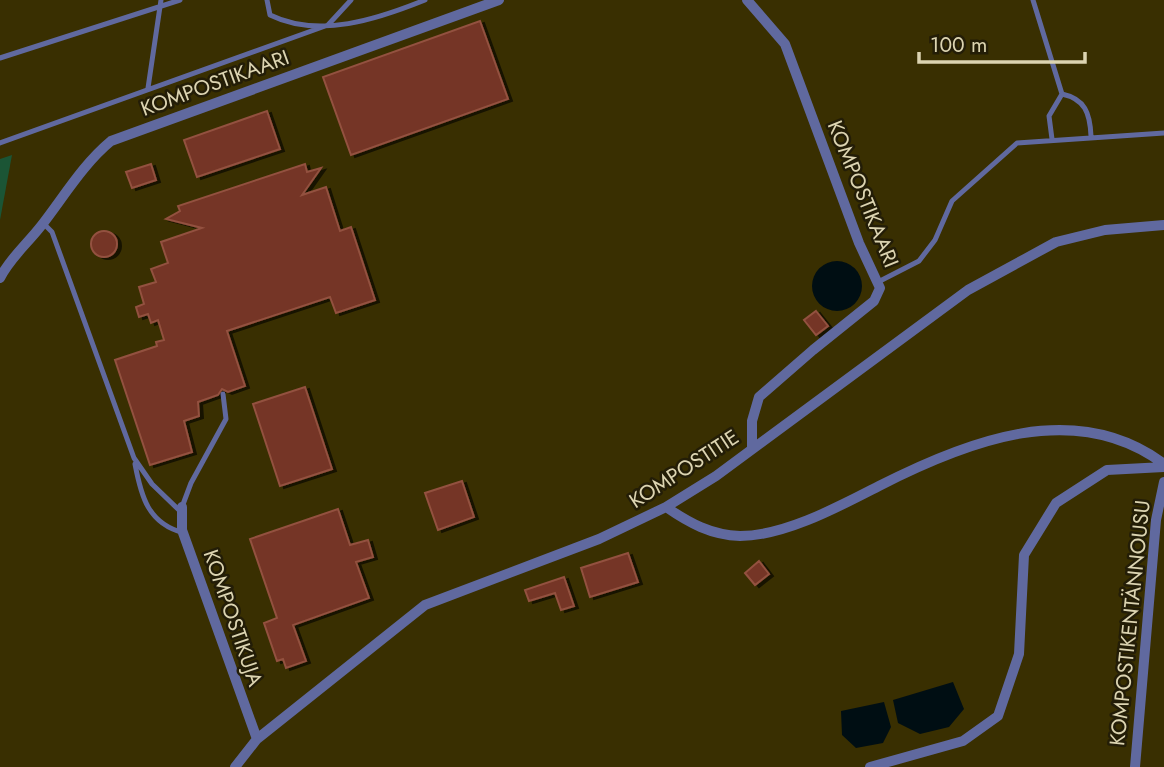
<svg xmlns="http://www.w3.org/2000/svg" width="1164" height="767" viewBox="0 0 1164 767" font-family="Jost,sans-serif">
  <defs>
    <filter id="shadow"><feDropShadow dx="4" dy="2" stdDeviation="0" flood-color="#0009"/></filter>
  </defs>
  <rect width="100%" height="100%" fill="#2f2600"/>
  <path fill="#392f01" d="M 0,0 L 1164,0 L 1164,767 L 0,767 Z"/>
  <path fill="#1b5535" d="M 12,155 L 0,220 L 0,159 Z"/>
  <path fill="#000e13" d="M812 286a25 25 0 1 1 50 0a25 25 0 1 1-50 0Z
    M 953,682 L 964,709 L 949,727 L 920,734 L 898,723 L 893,700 Z
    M 884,702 L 891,727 L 883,743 L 856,748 L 842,735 L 841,711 Z"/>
  <path fill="#743525" stroke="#93513f" stroke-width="2" filter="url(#shadow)" d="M 480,21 L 508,99 L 351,155 L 323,77 Z
    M 267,111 L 280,149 L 197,177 L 184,140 Z
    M 151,164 L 156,180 L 132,188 L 126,172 Z
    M 305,164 L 307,172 L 321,168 L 302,195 L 326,187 L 340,231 L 351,227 L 375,300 L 336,313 L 330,297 L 227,331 L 245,386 L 228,392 L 222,389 L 218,395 L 198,402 L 199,416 L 184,421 L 192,452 L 150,465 L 115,360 L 157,346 L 156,342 L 164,340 L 158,320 L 151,323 L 148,314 L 139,317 L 136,307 L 144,304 L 139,287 L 156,282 L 151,269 L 168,263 L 161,242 L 202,228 L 166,219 L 180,211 L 178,206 Z
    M91 244a13 13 0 1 1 26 0a13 13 0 1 1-26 0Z
    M 816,311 L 828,326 L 816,335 L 804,320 Z
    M 305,387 L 332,469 L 280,486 L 253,404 Z
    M 462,481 L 474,517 L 438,530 L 425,493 Z
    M 338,509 L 350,545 L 368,540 L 373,557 L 356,562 L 369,598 L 293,625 L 306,661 L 286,668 L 283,659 L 277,661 L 264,623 L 277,618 L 250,539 Z
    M 628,553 L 638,582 L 590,597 L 581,568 Z
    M 759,561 L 769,574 L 755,585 L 745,573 Z
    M 564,577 L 574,606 L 561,610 L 555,593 L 529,601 L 525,590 Z"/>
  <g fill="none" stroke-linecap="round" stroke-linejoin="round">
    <path stroke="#60699f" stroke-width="5" d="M 267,0 L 270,15 C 319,39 378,19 425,0
      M 1033,0 L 1062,94 L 1049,116 L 1052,139
      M 0,58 L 180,0
      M 148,88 L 161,0
      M 1062,94 C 1085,99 1090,113 1091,136
      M 0,143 L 328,25 L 351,0
      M 43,223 L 52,232 L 134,458 L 152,484 L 181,512
      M 878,282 L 919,261 L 935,240 L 952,201 L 1017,143 L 1164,133
      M 135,464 C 141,496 148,524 184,533
      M 182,507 L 191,483 L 226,419 L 223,394"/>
    <path stroke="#60699f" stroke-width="10" d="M 747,0 L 785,44 L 859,243 L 880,288 L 874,301 L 813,350 L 759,397 L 752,421 L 752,448
      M 0,278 C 10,258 27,244 41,226 C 63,198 83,164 111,141 L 499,0
      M 182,507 L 182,530 L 257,739
      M 666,507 C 689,523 711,535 740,536 C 785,536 840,506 879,486 C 967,441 1076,398 1164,464
      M 235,767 L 257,739 L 425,605 L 599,539 L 666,507 L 716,476 L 968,290 L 1056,242 L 1105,230 L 1164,225
      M 870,767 L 963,741 L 998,716 L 1019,654 L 1024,555 L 1056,503 L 1107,470 L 1164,467
      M 1135,767 L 1156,520 L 1164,482"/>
  </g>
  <g text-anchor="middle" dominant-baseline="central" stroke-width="5" stroke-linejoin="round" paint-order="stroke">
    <g font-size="21" fill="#dcd4b1" stroke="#231d07">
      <text transform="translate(215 83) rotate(-20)">KOMPOSTIKAARI</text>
      <text transform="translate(863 194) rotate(68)">KOMPOSTIKAARI</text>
      <text transform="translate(684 469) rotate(-33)">KOMPOSTITIE</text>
      <text transform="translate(233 618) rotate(71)">KOMPOSTIKUJA</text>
      <text transform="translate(1130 623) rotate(-84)">KOMPOSTIKENTÄNNOUSU</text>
    </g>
  </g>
  <path d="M919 52v10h166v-10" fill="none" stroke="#dcd4b1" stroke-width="3.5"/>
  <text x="930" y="52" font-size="21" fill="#dcd4b1" stroke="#231d07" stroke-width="5" paint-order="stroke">100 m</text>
</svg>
